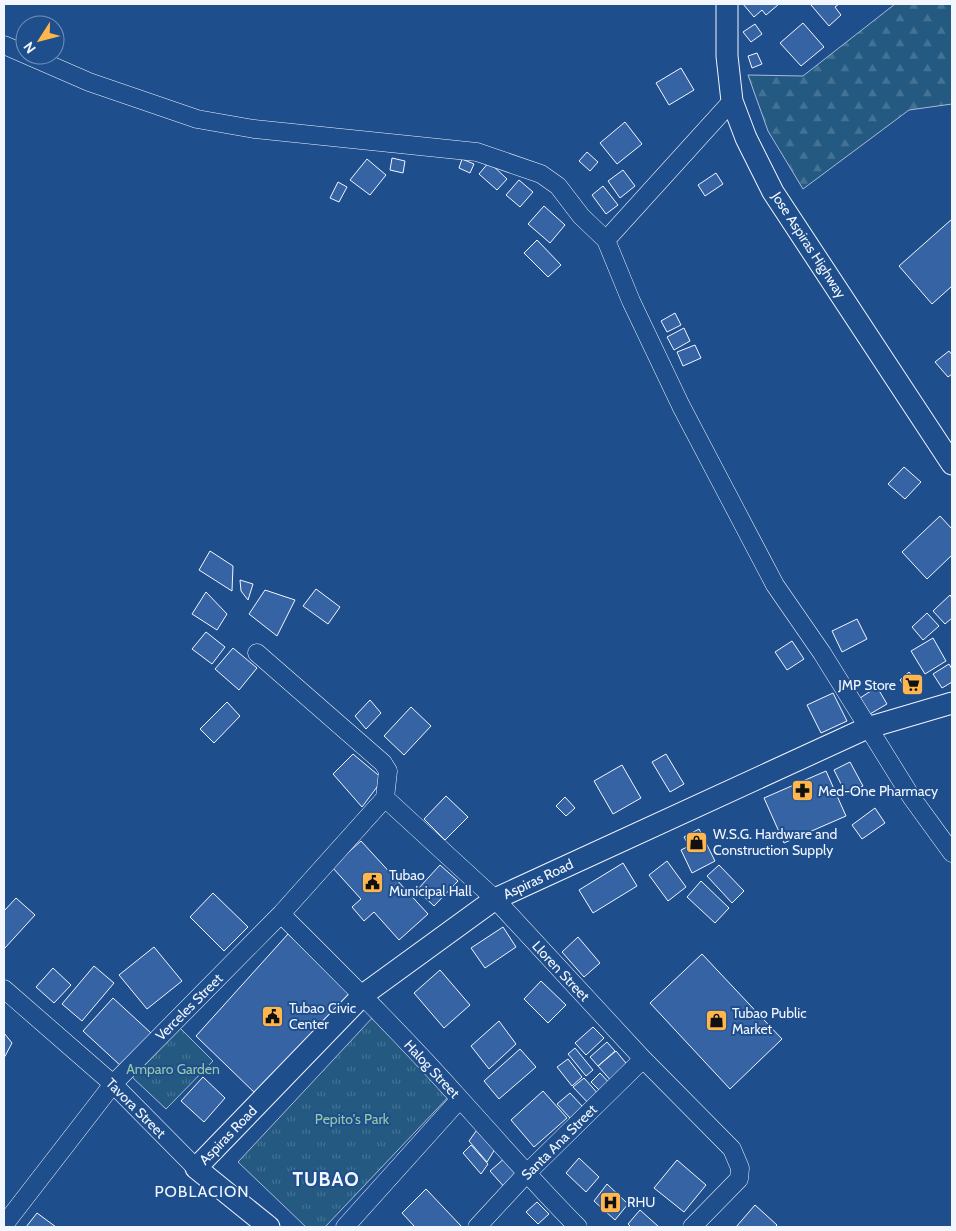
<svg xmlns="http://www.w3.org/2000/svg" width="956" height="1231" viewBox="0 0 956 1231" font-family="Cabin,sans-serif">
  <defs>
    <pattern id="forest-firs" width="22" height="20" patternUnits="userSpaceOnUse" patternTransform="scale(1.25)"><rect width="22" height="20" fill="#245a82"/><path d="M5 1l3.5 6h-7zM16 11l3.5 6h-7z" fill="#447295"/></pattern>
    <pattern id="park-tufts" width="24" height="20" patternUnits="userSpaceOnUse" patternTransform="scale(1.25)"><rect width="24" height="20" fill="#245a82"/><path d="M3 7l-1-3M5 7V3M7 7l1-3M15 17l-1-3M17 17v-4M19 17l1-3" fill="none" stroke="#447295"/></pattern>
  </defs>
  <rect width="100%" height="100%" fill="#1f4e8c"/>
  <path fill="url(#forest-firs)" stroke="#a8bbd7" d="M 895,4 L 952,4 L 952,104 L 909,110 L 803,189 L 768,131 L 748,75 L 803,76 Z"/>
  <path fill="url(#park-tufts)" stroke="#a8bbd7" d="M 374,1016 L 452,1093 L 325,1227 L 306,1227 L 238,1162 Z
    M 180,1028 L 213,1061 L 166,1109 L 132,1077 Z"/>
  <path fill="#3563a3" stroke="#f2f6ff" d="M 743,4 L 779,4 L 766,15 L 762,10 L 754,17 Z
    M 813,4 L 839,4 L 835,7 L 841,15 L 829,26 L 811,5 Z
    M 803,23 L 824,47 L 801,66 L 780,43 Z
    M 755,24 L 762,34 L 751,42 L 743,32 Z
    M 757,53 L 762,64 L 752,68 L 748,56 Z
    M 681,68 L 694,90 L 669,105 L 656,83 Z
    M 625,122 L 642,144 L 617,164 L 600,143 Z
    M 587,152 L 598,162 L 590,171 L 579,161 Z
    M 392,158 L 405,161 L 403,173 L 390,170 Z
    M 367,159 L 386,175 L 370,195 L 350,180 Z
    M 462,159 L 474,164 L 470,173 L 459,168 Z
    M 489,162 L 507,179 L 497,190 L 479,174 Z
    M 623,170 L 635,186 L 620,198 L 608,181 Z
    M 716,173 L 723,184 L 705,196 L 698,185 Z
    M 519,180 L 533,192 L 520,207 L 506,195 Z
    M 338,182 L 347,187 L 339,202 L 330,198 Z
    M 603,186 L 618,205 L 606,214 L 592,195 Z
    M 544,206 L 565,225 L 550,243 L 528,224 Z
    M 952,219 L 952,286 L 932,304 L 899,266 Z
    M 537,240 L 561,265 L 548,277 L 524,253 Z
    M 675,313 L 681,325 L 667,332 L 661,321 Z
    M 684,328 L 690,341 L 674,350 L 667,337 Z
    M 695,345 L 701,358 L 683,366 L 677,352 Z
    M 949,351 L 952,355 L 952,374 L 948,377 L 935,362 Z
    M 904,467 L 921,482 L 905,499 L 888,484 Z
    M 940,516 L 952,529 L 952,555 L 927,579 L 902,552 Z
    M 210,551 L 233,566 L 232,591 L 199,570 Z
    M 240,580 L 253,584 L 248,600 L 241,591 Z
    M 316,589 L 340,607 L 328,624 L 303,606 Z
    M 265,590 L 295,600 L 277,636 L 249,614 Z
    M 206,592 L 227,614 L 217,630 L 192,614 Z
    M 950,595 L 952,598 L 952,618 L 945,624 L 933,611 Z
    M 927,613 L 939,626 L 923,640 L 912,627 Z
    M 857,619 L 867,639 L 842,652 L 832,631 Z
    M 206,632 L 225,647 L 212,664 L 192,649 Z
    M 933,638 L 946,661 L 925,674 L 911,651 Z
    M 792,641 L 804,659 L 787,670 L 775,652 Z
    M 233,648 L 257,668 L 239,690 L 215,669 Z
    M 949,664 L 952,669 L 952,682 L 942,688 L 933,674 Z
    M 909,672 L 920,686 L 911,694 L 900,680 Z
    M 877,687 L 887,704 L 870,714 L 860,698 Z
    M 833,693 L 847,721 L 821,733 L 807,705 Z
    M 370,700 L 381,713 L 366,729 L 355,716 Z
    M 227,702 L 240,716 L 214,743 L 200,729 Z
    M 411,707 L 431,726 L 404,755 L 384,736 Z
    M 353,754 L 383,779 L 362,807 L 333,774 Z
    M 666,754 L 684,784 L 670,792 L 652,762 Z
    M 850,762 L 863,786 L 846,794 L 834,770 Z
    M 622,765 L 641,798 L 613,814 L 594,781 Z
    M 826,771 L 846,816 L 784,843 L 764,798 Z
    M 446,796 L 468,817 L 445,840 L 424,819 Z
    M 565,797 L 575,808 L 566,816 L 556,806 Z
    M 875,808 L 885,823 L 862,839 L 852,825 Z
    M 699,829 L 715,861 L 692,873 L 681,850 L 689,846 L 684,837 Z
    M 361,841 L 428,914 L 399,940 L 374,912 L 364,921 L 352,907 L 361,899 L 332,867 Z
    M 667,861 L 686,887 L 668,901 L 649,875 Z
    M 623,863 L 637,886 L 593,913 L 579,890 Z
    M 440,865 L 458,881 L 434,906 L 417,890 Z
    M 719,865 L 744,891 L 732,903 L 707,876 Z
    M 701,881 L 729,908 L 715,923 L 687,897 Z
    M 213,893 L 248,927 L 224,951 L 190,917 Z
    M 16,898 L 35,915 L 4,949 L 4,911 Z
    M 503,927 L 516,947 L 485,968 L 471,948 Z
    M 288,934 L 350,995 L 257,1095 L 196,1036 Z
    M 578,937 L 600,963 L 584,977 L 562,952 Z
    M 154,947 L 182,981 L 147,1009 L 119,975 Z
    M 702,954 L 782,1039 L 730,1089 L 650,1003 Z
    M 94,966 L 114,983 L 82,1021 L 62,1004 Z
    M 53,968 L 71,985 L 54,1003 L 36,987 Z
    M 440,970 L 470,1005 L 444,1028 L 414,993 Z
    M 541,981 L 566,1005 L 548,1023 L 524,999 Z
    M 113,998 L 151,1033 L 121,1066 L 83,1031 Z
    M 499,1021 L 516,1044 L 489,1069 L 471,1046 Z
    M 593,1027 L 604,1038 L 586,1055 L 575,1043 Z
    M 4,1033 L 12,1043 L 4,1058 Z
    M 607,1042 L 615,1051 L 598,1066 L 590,1057 Z
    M 575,1048 L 593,1070 L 586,1076 L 568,1054 Z
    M 520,1049 L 536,1067 L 499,1099 L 484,1081 Z
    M 616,1051 L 630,1068 L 613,1083 L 598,1066 Z
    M 568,1059 L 582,1077 L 572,1086 L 557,1067 Z
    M 600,1073 L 613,1087 L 604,1095 L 591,1082 Z
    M 203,1077 L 225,1098 L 204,1122 L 181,1101 Z
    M 584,1078 L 601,1097 L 591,1106 L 573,1087 Z
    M 543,1091 L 567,1118 L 534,1147 L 511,1120 Z
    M 570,1093 L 583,1107 L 570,1118 L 557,1104 Z
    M 479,1127 L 497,1146 L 487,1162 L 469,1141 Z
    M 471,1145 L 488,1164 L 481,1174 L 463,1153 Z
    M 506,1157 L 521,1175 L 506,1189 L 490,1171 Z
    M 579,1158 L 599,1177 L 586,1192 L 566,1173 Z
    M 677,1160 L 706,1185 L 684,1212 L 654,1188 Z
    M 607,1184 L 628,1204 L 615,1220 L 594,1201 Z
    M 426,1189 L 462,1227 L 415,1227 L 402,1213 Z
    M 537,1202 L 549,1214 L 538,1224 L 526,1212 Z
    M 755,1205 L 777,1225 L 775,1227 L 736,1227 Z
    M 640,1210 L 659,1227 L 631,1227 L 628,1224 Z
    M 37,1213 L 56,1227 L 26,1227 Z"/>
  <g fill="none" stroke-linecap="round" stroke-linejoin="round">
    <defs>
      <path id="minor" d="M 4,45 L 89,82 L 197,119 L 254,129 L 477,152 L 541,174 L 558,186 L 581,216 L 606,240 L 631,301 L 681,406 L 775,585 L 822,653 L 912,798 L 952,853
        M 606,240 L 732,101
        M 257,653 L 383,763 L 388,771 L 385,798
        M 385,798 L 495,899 L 643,1059 L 732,1149 L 740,1168 L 739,1179 L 692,1227
        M 281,914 C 342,975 403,1035 460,1099 C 499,1142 537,1186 578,1227
        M 4,989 L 113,1084 L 196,1168
        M 4,1225 L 113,1084 L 281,914 L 385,798
        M 345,1227 L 460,1099
        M 477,1227 L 526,1174 L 643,1059"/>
      <path id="major" d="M 727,4 L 727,56 L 732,101 L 746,138 L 773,192 L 952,464
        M 269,1227 L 196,1168 L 363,995 L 495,899 L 867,728 L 952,703"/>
    </defs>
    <use href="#minor" stroke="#f2f6ff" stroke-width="19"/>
    <use href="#major" stroke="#f2f6ff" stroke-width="23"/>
    <use href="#minor" stroke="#1f4e8c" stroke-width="18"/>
    <use href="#major" stroke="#1f4e8c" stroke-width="21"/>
  </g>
  <defs>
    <symbol id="supermarket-square" viewBox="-11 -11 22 22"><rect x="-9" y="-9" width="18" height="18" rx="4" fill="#ffb74d" stroke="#1f4e8c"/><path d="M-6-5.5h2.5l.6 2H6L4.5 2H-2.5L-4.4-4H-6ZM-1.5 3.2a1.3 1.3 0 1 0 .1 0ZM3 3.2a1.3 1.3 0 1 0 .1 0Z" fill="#111"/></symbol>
    <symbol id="pharmacy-square" viewBox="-11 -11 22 22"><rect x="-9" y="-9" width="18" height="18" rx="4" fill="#ffb74d" stroke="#1f4e8c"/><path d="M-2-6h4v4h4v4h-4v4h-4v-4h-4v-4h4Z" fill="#111"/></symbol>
    <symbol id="shop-square" viewBox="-11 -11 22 22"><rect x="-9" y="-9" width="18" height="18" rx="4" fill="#ffb74d" stroke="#1f4e8c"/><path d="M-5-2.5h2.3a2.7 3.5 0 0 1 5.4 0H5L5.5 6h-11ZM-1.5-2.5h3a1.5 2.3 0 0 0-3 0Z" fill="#111"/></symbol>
    <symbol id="civic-square" viewBox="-11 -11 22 22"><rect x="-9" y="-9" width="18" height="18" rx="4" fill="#ffb74d" stroke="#1f4e8c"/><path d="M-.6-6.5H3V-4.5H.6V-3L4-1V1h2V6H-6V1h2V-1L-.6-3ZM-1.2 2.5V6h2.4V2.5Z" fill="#111"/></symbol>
    <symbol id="hospital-square" viewBox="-11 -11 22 22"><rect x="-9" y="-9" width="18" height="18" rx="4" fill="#ffb74d" stroke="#1f4e8c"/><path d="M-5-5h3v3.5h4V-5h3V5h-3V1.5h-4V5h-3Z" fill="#111"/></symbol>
  </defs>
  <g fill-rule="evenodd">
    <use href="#supermarket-square" x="900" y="672" width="25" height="25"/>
    <use href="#pharmacy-square" x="790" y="778" width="25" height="25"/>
    <use href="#shop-square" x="684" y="830" width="25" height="25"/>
    <use href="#civic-square" x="360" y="870" width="25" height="25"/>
    <use href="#civic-square" x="260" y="1004" width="25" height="25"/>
    <use href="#shop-square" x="704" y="1008" width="25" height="25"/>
    <use href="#hospital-square" x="598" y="1190" width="25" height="25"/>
  </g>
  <g text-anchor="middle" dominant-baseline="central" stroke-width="4" stroke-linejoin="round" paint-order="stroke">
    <g font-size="14" fill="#f2f6ff" stroke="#1f4e8c">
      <text transform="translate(809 245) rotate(57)">Jose Aspiras Highway</text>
      <text transform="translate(538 879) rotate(-25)">Aspiras Road</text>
      <text transform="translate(561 971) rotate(47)">Lloren Street</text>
      <text transform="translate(189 1007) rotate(-45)">Verceles Street</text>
      <text transform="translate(432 1069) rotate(47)">Halog Street</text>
      <text transform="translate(136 1108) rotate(45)">Tavora Street</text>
      <text transform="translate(228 1135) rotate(-46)">Aspiras Road</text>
      <text transform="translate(559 1142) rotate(-45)">Santa Ana Street</text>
    </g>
    <g font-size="14" fill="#f2f6ff" stroke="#1f4e8c" text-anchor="start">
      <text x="896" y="685" text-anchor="end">JMP Store</text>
      <text x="818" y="791">Med-One Pharmacy</text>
      <text x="713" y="834">W.S.G. Hardware and<tspan x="713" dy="16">Construction Supply</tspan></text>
      <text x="389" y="875">Tubao<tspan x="389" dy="16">Municipal Hall</tspan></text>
      <text x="289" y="1008">Tubao Civic<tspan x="289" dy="16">Center</tspan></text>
      <text x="732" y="1013">Tubao Public<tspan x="732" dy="16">Market</tspan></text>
      <text x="627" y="1202">RHU</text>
    </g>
    <g font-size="14" fill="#97c8a6" stroke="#1f4e8c">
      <text x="173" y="1069">Amparo Garden</text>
      <text x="352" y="1119">Pepito's Park</text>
    </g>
    <g font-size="16" letter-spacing="1" fill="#f2f6ff" stroke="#1f4e8c">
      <text x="202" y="1191">POBLACION</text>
    </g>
    <g font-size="19" font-weight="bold" letter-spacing="1" fill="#f2f6ff" stroke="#1f4e8c">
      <text x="326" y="1179">TUBAO</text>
    </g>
  </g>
  <rect width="956" height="1231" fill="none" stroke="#f2f6ff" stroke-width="10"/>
  <g transform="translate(40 40) rotate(234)"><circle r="24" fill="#1f4e8c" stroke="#7391ba"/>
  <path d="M0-4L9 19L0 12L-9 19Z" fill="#ffb74d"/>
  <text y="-8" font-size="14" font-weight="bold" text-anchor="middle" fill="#f2f6ff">N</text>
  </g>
</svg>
